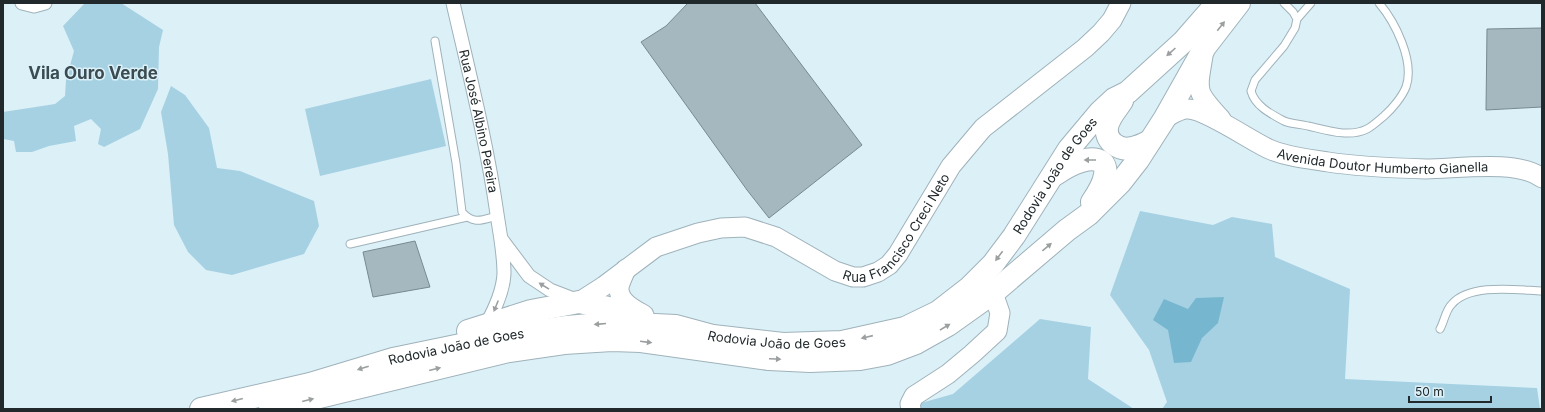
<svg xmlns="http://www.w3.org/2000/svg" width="1545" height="412" viewBox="0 0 1545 412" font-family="Inter,sans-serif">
  <rect width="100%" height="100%" fill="#dcf0f8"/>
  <path fill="#a6d1e2" d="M 85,3 L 121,3 L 163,30 L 159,47 L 158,89 L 140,129 L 104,147 L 98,144 L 101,129 L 91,119 L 74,126 L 76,141 L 49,146 L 32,152 L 16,152 L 14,141 L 3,139 L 3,112 L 55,104 L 65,96 L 66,80 L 74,51 L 63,26 Z
    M 431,79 L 446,146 L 320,176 L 305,109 Z
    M 171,86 L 185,95 L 209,128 L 217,168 L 240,171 L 314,201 L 319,226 L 304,254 L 232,275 L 206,270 L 188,252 L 174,225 L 168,154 L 161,112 Z
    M 1140,211 L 1213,225 L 1232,217 L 1272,224 L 1275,257 L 1350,289 L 1345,379 L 1537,388 L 1540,409 L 1162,409 L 1167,402 L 1149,350 L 1110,295 Z
    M 1040,319 L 1091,327 L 1088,379 L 1134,409 L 916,409 L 914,405 L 953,394 Z"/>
  <path fill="#76b7cf" d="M 1224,297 L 1218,323 L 1202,338 L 1191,362 L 1174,363 L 1168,330 L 1153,320 L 1164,299 L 1188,309 L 1196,298 Z"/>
  <path fill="#a5b8c0" stroke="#778a91" d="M 688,3 L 755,3 L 862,145 L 769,218 L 747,190 L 641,42 L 666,26 Z
    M 1542,28 L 1542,107 L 1486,110 L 1487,29 Z
    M 415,241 L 430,287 L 373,297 L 363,252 Z"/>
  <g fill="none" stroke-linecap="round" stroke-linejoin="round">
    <defs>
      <path id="service" d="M 1284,3 L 1293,12 L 1297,19
        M 1311,3 L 1297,19 L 1295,28 L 1284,46 L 1255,80 L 1251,91 C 1255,106 1271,114 1284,121 C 1291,124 1300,124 1308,126 C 1326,130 1349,138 1367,129 C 1373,126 1379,120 1384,116 C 1392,109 1402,97 1406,87 C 1415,61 1395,22 1379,3
        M 435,41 L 456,163 L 462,212 C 474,225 482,220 497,216
        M 350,244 L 467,217
        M 1440,329 C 1444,322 1446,309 1452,304 C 1470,283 1517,290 1542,291"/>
      <g id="minor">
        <path d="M 22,3 L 34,6 L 45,3"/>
        <path id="s1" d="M 453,3 C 469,73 487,143 497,214 C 500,234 504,253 504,274 C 503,292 495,309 486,325"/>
        <path d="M 502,240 L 529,276 L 550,290 L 576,300"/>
      </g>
      <g id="secondary">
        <path d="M 1203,56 C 1197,92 1195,91 1221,119"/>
        <path id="s2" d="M 1165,118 C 1171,115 1180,109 1187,109 C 1204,108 1251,141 1269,149 C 1287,157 1309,159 1328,162 C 1360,167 1393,168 1426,169 C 1456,169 1517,159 1542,178"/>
        <path d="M 626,269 C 624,274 620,282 619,287 C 618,302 634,309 644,315"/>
        <path id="s3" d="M 579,302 L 604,286 L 656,247 L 698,233 L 721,228 L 745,227 L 776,237 L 835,271 L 853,277 L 863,277 L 878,272 L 889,265 L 898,254 L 951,166 L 983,128 L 1085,48 L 1101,33 L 1112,20 L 1121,3"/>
        <path d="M 911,409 L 910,404 L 914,396 L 948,374 L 972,354 L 997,331 L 1000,313 L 993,293"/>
      </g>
      <g id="trunk">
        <path d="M 1122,101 C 1117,109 1108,118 1107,128 C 1105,142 1120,151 1132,148 C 1138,147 1144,144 1150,141"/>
        <path d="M 1056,174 C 1093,148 1124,156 1092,202"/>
        <path d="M 468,331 L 531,311 L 579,302 L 639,314"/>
        <path id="s4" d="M 201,409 L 310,384 L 393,359 L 509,335 L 567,327 L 612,323 L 676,326 L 713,336 L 783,344 L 842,342 L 905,328 L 938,312 L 969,288 L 993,264 L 1014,236 L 1069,149 L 1100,112 L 1114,99 L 1128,92 L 1183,42 L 1217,3"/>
        <path d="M 270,409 L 509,351 L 564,343 L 612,340 L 641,341 L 769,359 L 810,361 L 860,359 L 887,354 L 916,343 L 948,325 L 993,293 L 1067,230 L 1089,214 L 1120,183 L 1138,160 L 1165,118 L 1205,47 L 1239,3"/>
      </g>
    </defs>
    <use href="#service" stroke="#9fb2ba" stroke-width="9"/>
    <use href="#minor" stroke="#9fb2ba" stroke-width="15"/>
    <use href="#secondary" stroke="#9fb2ba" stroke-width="21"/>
    <use href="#trunk" stroke="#9fb2ba" stroke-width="24"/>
    <use href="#service" stroke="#fff" stroke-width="7"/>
    <use href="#minor" stroke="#fff" stroke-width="13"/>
    <use href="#secondary" stroke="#fff" stroke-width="19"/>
    <use href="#trunk" stroke="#fff" stroke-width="22"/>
  </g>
  <defs><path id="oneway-solid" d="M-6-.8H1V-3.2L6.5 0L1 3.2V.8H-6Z"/></defs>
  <g fill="#9b9fa0">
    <use href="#oneway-solid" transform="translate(1221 26) rotate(-52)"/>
    <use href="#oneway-solid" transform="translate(1171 52) rotate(138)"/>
    <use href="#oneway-solid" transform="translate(1090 160) rotate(180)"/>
    <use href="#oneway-solid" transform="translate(1047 247) rotate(-40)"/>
    <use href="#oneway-solid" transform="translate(999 256) rotate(127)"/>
    <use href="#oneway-solid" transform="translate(544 286) rotate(-148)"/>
    <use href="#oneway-solid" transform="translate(496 306) rotate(112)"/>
    <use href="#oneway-solid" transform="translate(600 324) rotate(175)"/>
    <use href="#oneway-solid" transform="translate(945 327) rotate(-31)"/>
    <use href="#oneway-solid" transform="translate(867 337) rotate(167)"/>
    <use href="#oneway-solid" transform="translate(646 342) rotate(7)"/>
    <use href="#oneway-solid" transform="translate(775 359) rotate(3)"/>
    <use href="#oneway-solid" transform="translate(363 368) rotate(163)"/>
    <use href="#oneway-solid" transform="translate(435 369) rotate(-14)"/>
    <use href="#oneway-solid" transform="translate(237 400) rotate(166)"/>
    <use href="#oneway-solid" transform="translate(308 400) rotate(-14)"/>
  </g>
  <g text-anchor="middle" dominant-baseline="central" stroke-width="3" stroke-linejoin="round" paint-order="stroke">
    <g font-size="13" fill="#21292c" stroke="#dcf0f8">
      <text stroke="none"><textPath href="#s1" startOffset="121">Rua José Albino Pereira</textPath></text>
      <text stroke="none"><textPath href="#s2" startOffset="231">Avenida Doutor Humberto Gianella</textPath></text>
      <text stroke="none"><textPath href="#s4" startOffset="935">Rodovia João de Goes</textPath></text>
      <text stroke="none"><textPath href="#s3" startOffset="374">Rua Francisco Creci Neto</textPath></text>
      <text stroke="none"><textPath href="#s4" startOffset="587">Rodovia João de Goes</textPath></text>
      <text stroke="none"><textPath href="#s4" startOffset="263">Rodovia João de Goes</textPath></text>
    </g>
    <g font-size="17" font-weight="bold" fill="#3a4b51" stroke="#dcf0f8">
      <text x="93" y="73">Vila Ouro Verde</text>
    </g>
  </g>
  <rect width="1545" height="412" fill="none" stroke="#21292c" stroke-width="8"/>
  <path d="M1409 396v6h82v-6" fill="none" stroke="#21292c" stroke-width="2"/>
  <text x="1415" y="396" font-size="12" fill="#21292c" stroke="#dcf0f8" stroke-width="3" paint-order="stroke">50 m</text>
</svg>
